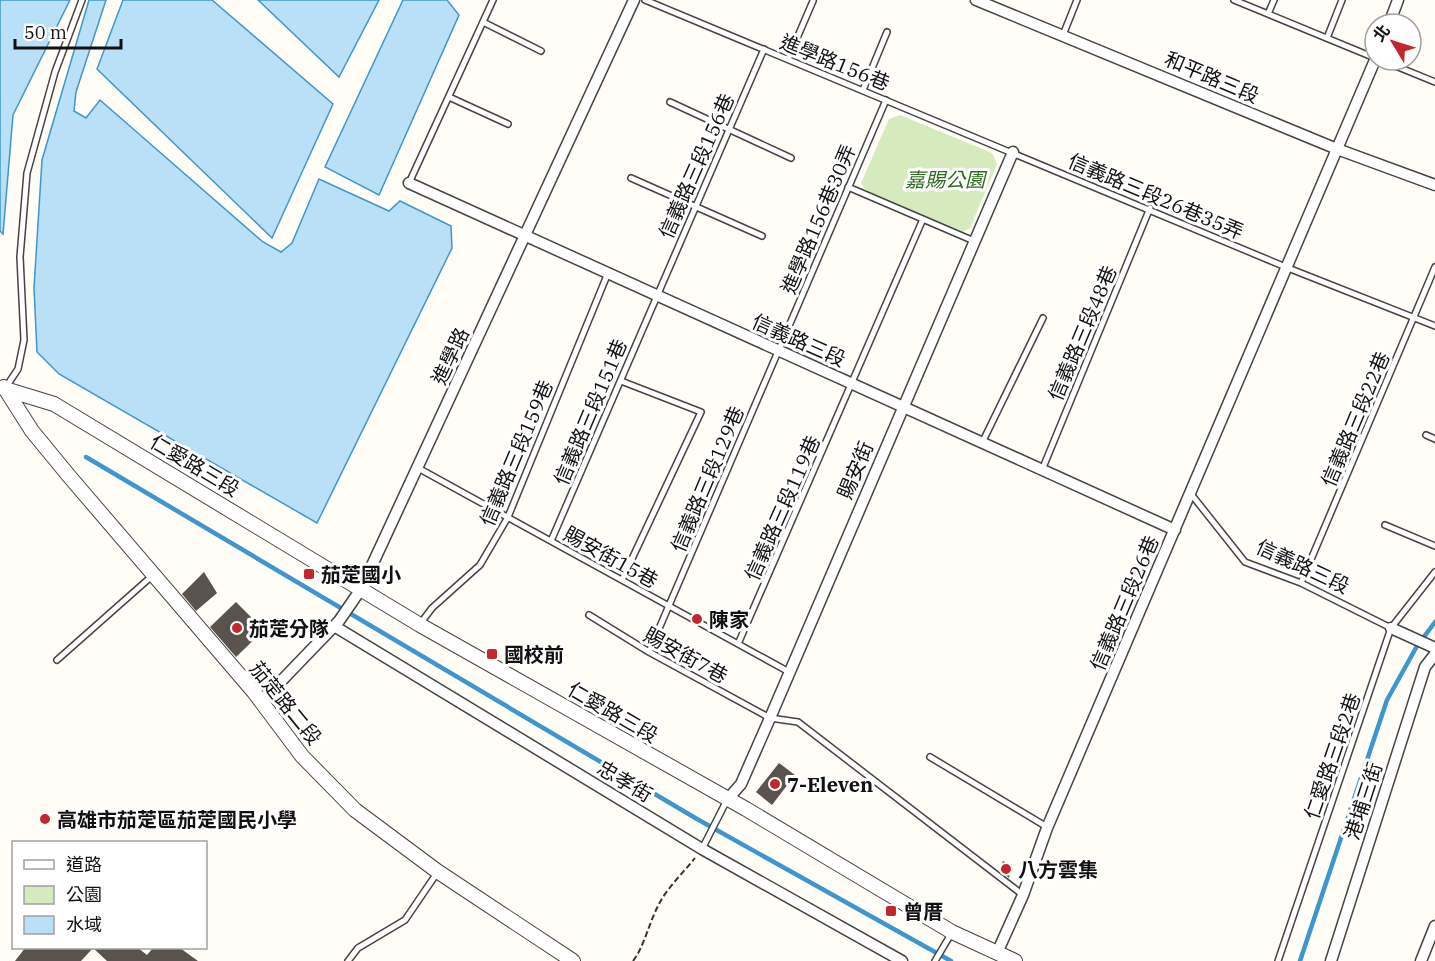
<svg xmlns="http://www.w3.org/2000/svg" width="1435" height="961" viewBox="0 0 1435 961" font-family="'IBM Plex Serif','Noto Sans TC',serif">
  <rect width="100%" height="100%" fill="#fffdf5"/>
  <path fill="#d5ebbd" d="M 900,115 L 992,153 L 997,164 L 970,228 L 962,232 L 866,191 L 861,183 L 889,119 Z"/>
  <path fill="#b9e0f7" stroke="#3f96cf" stroke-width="1.5" d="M 0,0 L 70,0 L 13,115 L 3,234 L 0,231 Z
    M 89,0 L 106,0 L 76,92 L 74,111 L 86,118 L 100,100 L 263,242 L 281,252 L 292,243 L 319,179 L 389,211 L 400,201 L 451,226 L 452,248 L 317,523 L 59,374 L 37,352 L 34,288 L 42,160 Z
    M 123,0 L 212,0 L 333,104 L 272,238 L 97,69 Z
    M 258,0 L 379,0 L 339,77 Z
    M 403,0 L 447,0 L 459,15 L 379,195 L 325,167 Z"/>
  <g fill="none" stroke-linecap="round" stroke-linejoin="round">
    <path stroke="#3f96cf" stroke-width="4.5" d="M 86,457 L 697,819 L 951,961
      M 1300,961 L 1387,700 L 1417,646 L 1435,622"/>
  </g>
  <path fill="#5a524d" d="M 204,572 L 217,593 L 196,611 L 182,594 Z
    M 236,602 L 264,630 L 236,657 L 210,627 Z
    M 779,763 L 795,775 L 772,805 L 756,792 Z
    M 1003,861 L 1012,865 L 1009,878 L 999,870 Z
    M 25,948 L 138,948 L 147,955 L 153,948 L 180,948 L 198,961 L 107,961 L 93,948 L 81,961 L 15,961 Z"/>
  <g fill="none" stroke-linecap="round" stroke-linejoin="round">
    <defs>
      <path id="service" d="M 645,0 L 1288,268 L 1435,326
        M 1234,0 L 1375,58
        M 1268,14 L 1274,0
        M 483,22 L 541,51
        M 1063,35 L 1077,0
        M 1327,38 L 1342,0
        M 788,59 L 813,1
        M 1381,60 L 1435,82
        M 863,90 L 887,32
        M 449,97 L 508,124
        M 670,102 L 791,158
        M 631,178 L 762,236
        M 409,183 L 493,0
        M 848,187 L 974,241
        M 621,381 L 701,412 L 622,580
        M 6,387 L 18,369 L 24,340 L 20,257 L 27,173 L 55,72 L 82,0
        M 1426,435 L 1435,439
        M 982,443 L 1043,318
        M 418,468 L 789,672
        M 1042,470 L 1150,208
        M 1191,494 L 1245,562 L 1301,583 L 1391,628
        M 1385,525 L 1435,546
        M 551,541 L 764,49
        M 1301,583 L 1435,267
        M 589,615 L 649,652 L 770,718 L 798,722 L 1023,895
        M 420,624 L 432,608 L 480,565 L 508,517 L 608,273
        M 738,644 L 923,219
        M 649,652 L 886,100
        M 57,660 L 152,576
        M 930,757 L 1047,827
        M 702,849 L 727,800
        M 348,961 L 358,948 L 405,920 L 437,873
        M 935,961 L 951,934
        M 1278,961 L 1391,628 L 1435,572"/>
      <path id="minor" d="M 976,0 L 1337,149 L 1435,185
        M 1389,24 L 1398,0
        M 409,183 L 1175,530
        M 334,626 L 702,849 L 902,961
        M 1391,628 L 1435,648
        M 261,702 L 339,621 L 361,589 L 634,0
        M 727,800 L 741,784 L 770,718 L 1013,152
        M 997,953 L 1023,895 L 1047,828 L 1375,60
        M 1331,961 L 1425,667 L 1435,654
        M 1421,961 L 1435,926"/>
      <path id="tertiary" d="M 4,387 L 32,431 L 69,476 L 254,692 L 302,756 L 355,810 L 437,871 L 573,961
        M 5,389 L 54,404 L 420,625 L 746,809 L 952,932 L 1015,961"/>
    </defs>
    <use href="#service" stroke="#444" stroke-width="8"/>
    <use href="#minor" stroke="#444" stroke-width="13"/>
    <use href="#tertiary" stroke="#444" stroke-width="16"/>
    <path stroke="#333" stroke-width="2" stroke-dasharray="6 3" stroke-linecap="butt" d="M 633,961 C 644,947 649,923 658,906 C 666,889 683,873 695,858"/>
    <use href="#service" stroke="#fff" stroke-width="5"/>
    <use href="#minor" stroke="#fff" stroke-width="10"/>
    <use href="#tertiary" stroke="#fff" stroke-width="14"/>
  </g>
  <g fill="#c4262e" stroke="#fff" stroke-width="2">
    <rect x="303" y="568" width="12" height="12" rx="3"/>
    <circle cx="697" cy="619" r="6"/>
    <circle cx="237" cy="628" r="6"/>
    <rect x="486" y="648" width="12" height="12" rx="3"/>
    <circle cx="775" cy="784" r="6"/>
    <circle cx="45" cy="819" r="6"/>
    <circle cx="1006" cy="869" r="6"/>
    <rect x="885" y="905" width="12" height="12" rx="3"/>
  </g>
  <g text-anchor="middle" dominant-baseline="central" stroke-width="6" stroke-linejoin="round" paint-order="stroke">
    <g font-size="20" fill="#111" stroke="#fff">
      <text transform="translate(835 62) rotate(22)">進學路156巷</text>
      <text transform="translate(1212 77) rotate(23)">和平路三段</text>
      <text transform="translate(696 166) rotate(-66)">信義路三段156巷</text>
      <text transform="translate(1156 196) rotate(23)">信義路三段26巷35弄</text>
      <text transform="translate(818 219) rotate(-67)">進學路156巷30弄</text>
      <text transform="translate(1082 333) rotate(-67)">信義路三段48巷</text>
      <text transform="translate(799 340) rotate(24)">信義路三段</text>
      <text transform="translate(450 356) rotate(-65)">進學路</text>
      <text transform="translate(590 412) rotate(-67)">信義路三段151巷</text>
      <text transform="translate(1355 419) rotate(-67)">信義路三段22巷</text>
      <text transform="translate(516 453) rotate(-67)">信義路三段159巷</text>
      <text transform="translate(195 465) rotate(31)">仁愛路三段</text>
      <text transform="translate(855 470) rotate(-67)">賜安街</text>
      <text transform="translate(707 479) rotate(-67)">信義路三段129巷</text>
      <text transform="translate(782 508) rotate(-66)">信義路三段119巷</text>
      <text transform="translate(611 557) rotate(29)">賜安街15巷</text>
      <text transform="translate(1303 566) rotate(25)">信義路三段</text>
      <text transform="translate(1124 603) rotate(-67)">信義路三段26巷</text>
      <text transform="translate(686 655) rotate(29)">賜安街7巷</text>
      <text transform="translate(286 703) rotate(51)">茄萣路二段</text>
      <text transform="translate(613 712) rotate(30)">仁愛路三段</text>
      <text transform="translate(1332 756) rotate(-71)">仁愛路三段2巷</text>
      <text transform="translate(625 781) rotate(31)">忠孝街</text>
      <text transform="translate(1363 801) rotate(-72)">港埔三街</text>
    </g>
    <g font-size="20" font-style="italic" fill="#2f6b1f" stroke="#fff">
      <text x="945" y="179">嘉賜公園</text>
    </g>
    <g font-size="20" font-weight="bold" fill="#111" stroke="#fff" text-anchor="start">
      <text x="321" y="574">茄萣國小</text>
      <text x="709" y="619">陳家</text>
      <text x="249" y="628">茄萣分隊</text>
      <text x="504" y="654">國校前</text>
      <text x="787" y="784">7-Eleven</text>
      <text x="57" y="819">高雄市茄萣區茄萣國民小學</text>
      <text x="1018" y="869">八方雲集</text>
      <text x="903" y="911">曾厝</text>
    </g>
  </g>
  <rect x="12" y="841" width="195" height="108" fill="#ffffff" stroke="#a0a0a0" stroke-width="1.5"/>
  <rect x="24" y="860" width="30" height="9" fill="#ffffff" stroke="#a0a0a0" stroke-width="1.5"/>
  <text x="66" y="871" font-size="18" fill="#111111">道路</text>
  <rect x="24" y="886" width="30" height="18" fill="#d5ebbd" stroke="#a0a0a0" stroke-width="1.5"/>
  <text x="66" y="901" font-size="18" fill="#111111">公園</text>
  <rect x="24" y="916" width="30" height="18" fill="#b9e0f7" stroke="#a0a0a0" stroke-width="1.5"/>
  <text x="66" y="931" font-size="18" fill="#111111">水域</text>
  <g transform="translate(1393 42) rotate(308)"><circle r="28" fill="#ffffff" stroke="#a0a0a0" stroke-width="1.5"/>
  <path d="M0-4.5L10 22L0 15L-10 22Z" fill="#c4262e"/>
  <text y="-9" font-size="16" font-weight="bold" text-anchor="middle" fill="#111111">北</text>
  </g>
  <path d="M15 39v9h106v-9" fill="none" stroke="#111111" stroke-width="3"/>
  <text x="24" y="39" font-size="18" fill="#111111" stroke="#ffffff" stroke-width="4.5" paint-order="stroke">50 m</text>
</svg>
